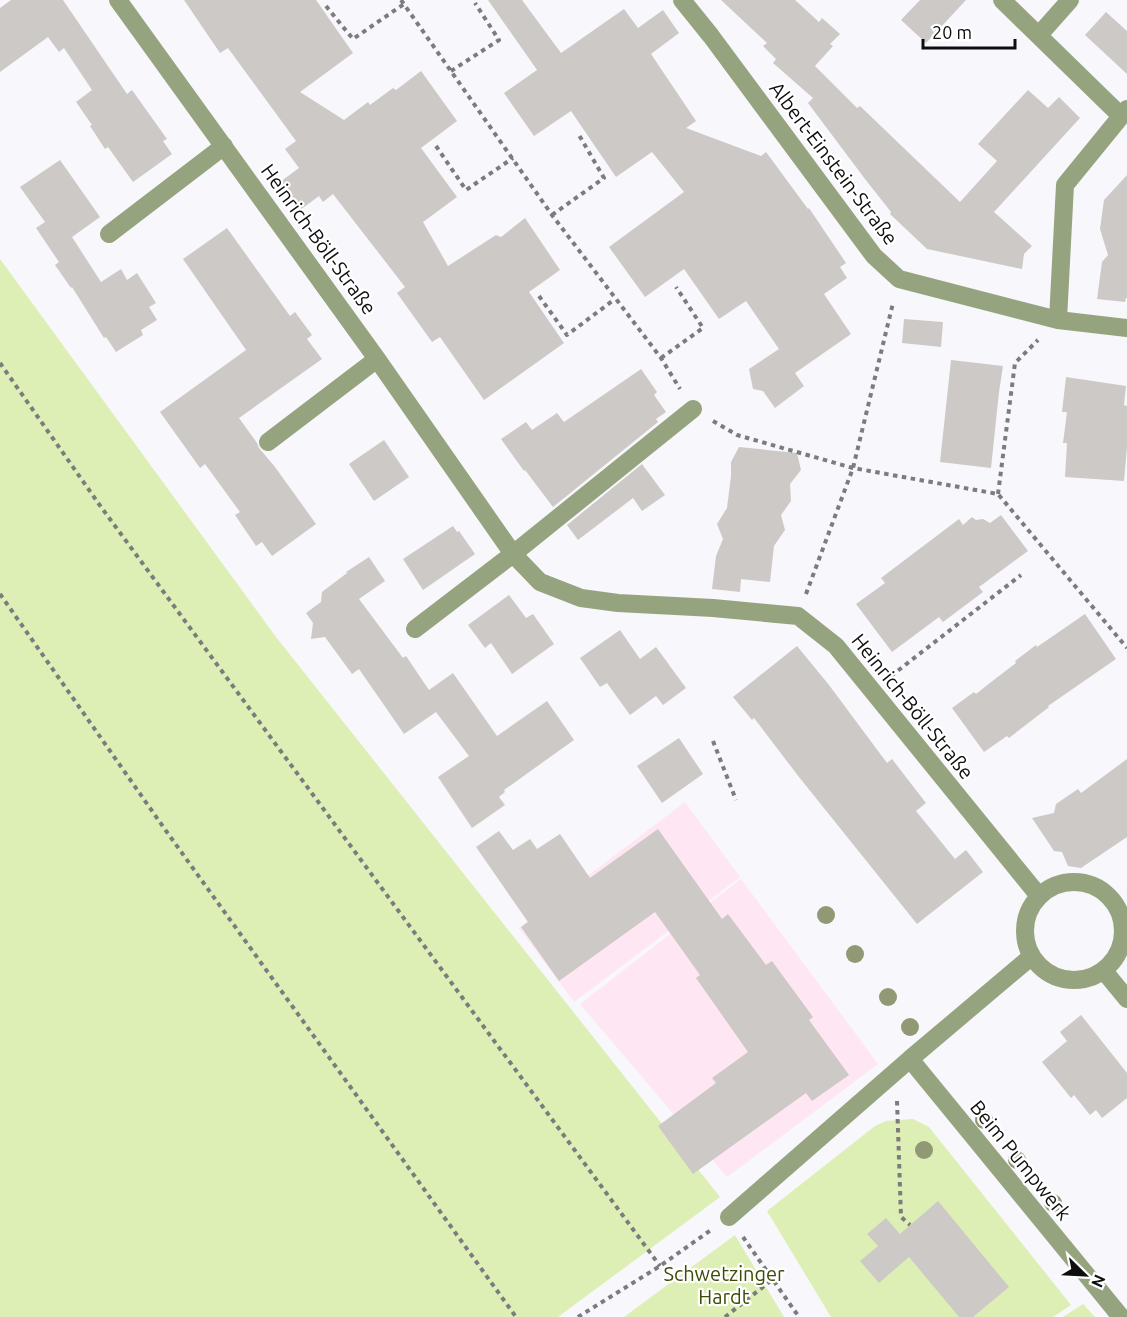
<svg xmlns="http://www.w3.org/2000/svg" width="1127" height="1317" viewBox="0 0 1127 1317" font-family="Ubuntu,sans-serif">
  <rect width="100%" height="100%" fill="#f8f7fc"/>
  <path fill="#fee6f2" d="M 685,802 L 740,877 L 574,1002 L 519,928 Z
    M 741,879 L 878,1064 L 727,1177 L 580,1004 Z"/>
  <path fill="#ddefb4" d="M 0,259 L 276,637 L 720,1197 L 558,1317 L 0,1317 Z
    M 913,1119 L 929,1127 L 1071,1305 L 1053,1317 L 831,1317 L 767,1211 L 875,1126 L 886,1121 Z
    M 735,1235 L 784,1317 L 624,1317 Z
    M 1083,1304 L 1095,1317 L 1063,1317 Z"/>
  <path fill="#cdc9c7" d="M 11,0 L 63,0 L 127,94 L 132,90 L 167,139 L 163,141 L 172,154 L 133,182 L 108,147 L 105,149 L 90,126 L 92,125 L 76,102 L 92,90 L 64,48 L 59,52 L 48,37 L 0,72 L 0,8 Z
    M 184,0 L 316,0 L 353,53 L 300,92 L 344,120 L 368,102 L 370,105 L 393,88 L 396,90 L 421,71 L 457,121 L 421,148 L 457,197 L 423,222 L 448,266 L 496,235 L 501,237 L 525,218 L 560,270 L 529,292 L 564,343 L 484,400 L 440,337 L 432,342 L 397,293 L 405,287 L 333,194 L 323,202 L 319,196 L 300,210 L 280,182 L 299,168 L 285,149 L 296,141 L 228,48 L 220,53 Z
    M 488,0 L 522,0 L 561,53 L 624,9 L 638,28 L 663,10 L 679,33 L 651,54 L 696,121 L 686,128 L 761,156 L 766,152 L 808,209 L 809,208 L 846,263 L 840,267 L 847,278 L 824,294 L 851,334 L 795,373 L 804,386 L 775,408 L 763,391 L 753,389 L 749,369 L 779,349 L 746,301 L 719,319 L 684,269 L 645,297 L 609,247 L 684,192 L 652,152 L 616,177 L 571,111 L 534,136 L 504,93 L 537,70 Z
    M 721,0 L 795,0 L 819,22 L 822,18 L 840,34 L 830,44 L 833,46 L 815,66 L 857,108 L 860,106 L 960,202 L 997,161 L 978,144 L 1028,90 L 1048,108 L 1059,97 L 1080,118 L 994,212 L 1032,246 L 1024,254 L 1022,269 L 927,249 L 890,214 L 891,212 L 865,179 L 808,103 L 813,98 L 773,63 L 776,59 L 763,46 L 767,43 Z
    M 920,0 L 966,0 L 926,43 L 901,20 Z
    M 1106,12 L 1127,31 L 1127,74 L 1085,35 Z
    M 60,160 L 100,217 L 72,237 L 101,282 L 121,269 L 127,280 L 137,273 L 156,303 L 149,307 L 157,320 L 141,330 L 143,335 L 116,352 L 106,337 L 104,338 L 72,287 L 71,288 L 55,265 L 59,262 L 36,228 L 45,222 L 20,187 Z
    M 1127,175 L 1127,298 L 1126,298 L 1125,302 L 1097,299 L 1102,262 L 1108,255 L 1100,229 L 1104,200 Z
    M 227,228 L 290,316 L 295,312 L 312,335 L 307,339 L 322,359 L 239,418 L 257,443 L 259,448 L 275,467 L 316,524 L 272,556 L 262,542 L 256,546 L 235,515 L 240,512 L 205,464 L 200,468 L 160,412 L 246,350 L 183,259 Z
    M 904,319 L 943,322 L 941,347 L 902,343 Z
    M 951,360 L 1003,366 L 999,392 L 991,468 L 940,462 Z
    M 641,369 L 657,392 L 654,395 L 666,412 L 656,419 L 658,422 L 553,507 L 525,470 L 524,471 L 501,439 L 526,422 L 532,430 L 557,413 L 564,422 Z
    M 1066,377 L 1126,386 L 1124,405 L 1127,406 L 1127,447 L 1124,481 L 1065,477 L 1067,443 L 1063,443 L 1067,412 L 1062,412 Z
    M 384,440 L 409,477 L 374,501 L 349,464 Z
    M 739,447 L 797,453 L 801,470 L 790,484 L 791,501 L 781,515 L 785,530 L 774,546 L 770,582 L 741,579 L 740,592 L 712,589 L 716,556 L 723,539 L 717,524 L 727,508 L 731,476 L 731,462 Z
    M 642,464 L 665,495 L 642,511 L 633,498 L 578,540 L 567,525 Z
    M 1001,515 L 1028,551 L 979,587 L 983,592 L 943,622 L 939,617 L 892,652 L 856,604 L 885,583 L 881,578 L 959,519 L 963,525 L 972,517 L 976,520 L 983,519 L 990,523 Z
    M 453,526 L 457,532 L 459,531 L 475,554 L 423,590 L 403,559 Z
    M 369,557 L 385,581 L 359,599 L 403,658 L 406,656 L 429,690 L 453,673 L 497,736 L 547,701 L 574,740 L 504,790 L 505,792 L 499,797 L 505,805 L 472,828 L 438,777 L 469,756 L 436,712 L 404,734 L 359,669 L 352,674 L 325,637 L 311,639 L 313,623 L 306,613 L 321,602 L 322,592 L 347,573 L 346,572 Z
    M 509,595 L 526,618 L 533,614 L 554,644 L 512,674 L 491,643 L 485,648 L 468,625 Z
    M 1085,614 L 1116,659 L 1048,706 L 1049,707 L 1009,738 L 1007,736 L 984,752 L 952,708 L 974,692 L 976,694 L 995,679 L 1016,663 L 1015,661 L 1036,645 L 1037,647 Z
    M 620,630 L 640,659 L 656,647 L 686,688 L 663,705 L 656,696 L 630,715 L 607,683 L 600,687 L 580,658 Z
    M 797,646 L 829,685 L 887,763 L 892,759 L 926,803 L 916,811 L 955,859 L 966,850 L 983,872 L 917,924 L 799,777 L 754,718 L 752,720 L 733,697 Z
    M 679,738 L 703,774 L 662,803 L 637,766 Z
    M 1127,759 L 1127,837 L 1081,868 L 1068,866 L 1062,852 L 1054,851 L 1032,818 L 1054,813 L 1056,804 L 1078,789 L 1081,793 Z
    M 658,829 L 722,919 L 728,914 L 766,965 L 772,961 L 813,1017 L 809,1020 L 849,1075 L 812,1101 L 806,1093 L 693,1174 L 658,1126 L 716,1083 L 712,1078 L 748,1052 L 696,978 L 700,975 L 655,912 L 559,981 L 521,927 L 528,922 L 476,847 L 499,831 L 513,850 L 530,839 L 537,849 L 560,834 L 590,878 Z
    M 1081,1015 L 1127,1073 L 1127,1098 L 1102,1118 L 1096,1110 L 1090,1115 L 1074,1095 L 1071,1098 L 1042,1062 L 1067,1041 L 1060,1032 Z
    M 938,1201 L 1009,1287 L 973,1317 L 959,1317 L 909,1257 L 879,1283 L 860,1261 L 878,1246 L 867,1234 L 886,1218 L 900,1234 Z"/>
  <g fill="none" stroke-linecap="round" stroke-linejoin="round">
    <path stroke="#7c7c7f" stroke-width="4" stroke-dasharray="4.5 4.5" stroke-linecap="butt" d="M 401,0 L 552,215 L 661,358 L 680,389
      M 326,6 L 353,39 L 404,4
      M 451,71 L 499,40 L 475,3
      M 436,146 L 466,190 L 513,158
      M 552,215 L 604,178 L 579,135
      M 539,296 L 567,335 L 615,299
      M 661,358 L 703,328 L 676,287
      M 0,363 L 101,507 L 660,1266
      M 713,421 L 737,435 L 853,468 L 998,494 L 1127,648
      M 998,494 L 1015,363 L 1038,340
      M 0,594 L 164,828 L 516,1317
      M 806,594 L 853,468 L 893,303
      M 891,676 L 1021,575
      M 713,741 L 736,800
      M 897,1101 L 901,1217 L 910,1225
      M 743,1237 L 799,1317
      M 578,1317 L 660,1266 L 711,1230
      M 725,1317 L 773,1279"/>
    <path stroke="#95a47f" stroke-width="18" d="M 118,0 L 377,359 L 513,554 L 540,582 L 581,598 L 618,603 L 713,608 L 798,616 L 836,646 L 1039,896
      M 682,0 L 711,36 L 874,256 L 899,279 L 1058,320 L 1127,328
      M 1002,0 L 1121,116
      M 1039,35 L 1070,0
      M 109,234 L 224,146
      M 1058,320 L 1065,185 L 1127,109
      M 268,442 L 377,359
      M 415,629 L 513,554 L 693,409
      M1025 931a49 49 0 1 1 98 0a49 49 0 1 1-98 0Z
      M 1032,956 L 910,1059 L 1121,1317
      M 1104,971 L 1127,999
      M 729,1217 L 910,1059"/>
  </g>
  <g fill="#919874">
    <circle cx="826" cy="915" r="9"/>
    <circle cx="855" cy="954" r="9"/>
    <circle cx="888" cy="997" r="9"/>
    <circle cx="910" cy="1027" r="9"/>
    <circle cx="984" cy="1120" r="9"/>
    <circle cx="924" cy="1150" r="9"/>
    <circle cx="1017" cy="1160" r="9"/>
    <circle cx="1053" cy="1203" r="9"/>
  </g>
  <g text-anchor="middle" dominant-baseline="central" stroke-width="4.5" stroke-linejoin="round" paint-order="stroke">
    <g font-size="20" fill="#0e0e0f" stroke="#fff">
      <text transform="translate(834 163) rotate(53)">Albert-Einstein-Straße</text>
      <text transform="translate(319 239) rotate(54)">Heinrich-Böll-Straße</text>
      <text transform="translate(913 706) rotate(51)">Heinrich-Böll-Straße</text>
      <text transform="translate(1021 1160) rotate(51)">Beim Pumpwerk</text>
    </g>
    <g font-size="20" fill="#3c4b05" stroke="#fff">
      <text x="724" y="1273">Schwetzinger<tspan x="724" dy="23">Hardt</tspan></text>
    </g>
  </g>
  <g transform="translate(1085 1275) rotate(114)" stroke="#ffffff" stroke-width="4.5" paint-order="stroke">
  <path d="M0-4.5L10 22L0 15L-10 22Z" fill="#0e0e0f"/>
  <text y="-9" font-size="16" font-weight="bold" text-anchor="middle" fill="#0e0e0f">N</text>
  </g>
  <path d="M923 39v9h92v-9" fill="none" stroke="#0e0e0f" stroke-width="3"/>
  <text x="932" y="39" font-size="18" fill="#0e0e0f" stroke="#ffffff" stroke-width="4.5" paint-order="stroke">20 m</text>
</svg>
